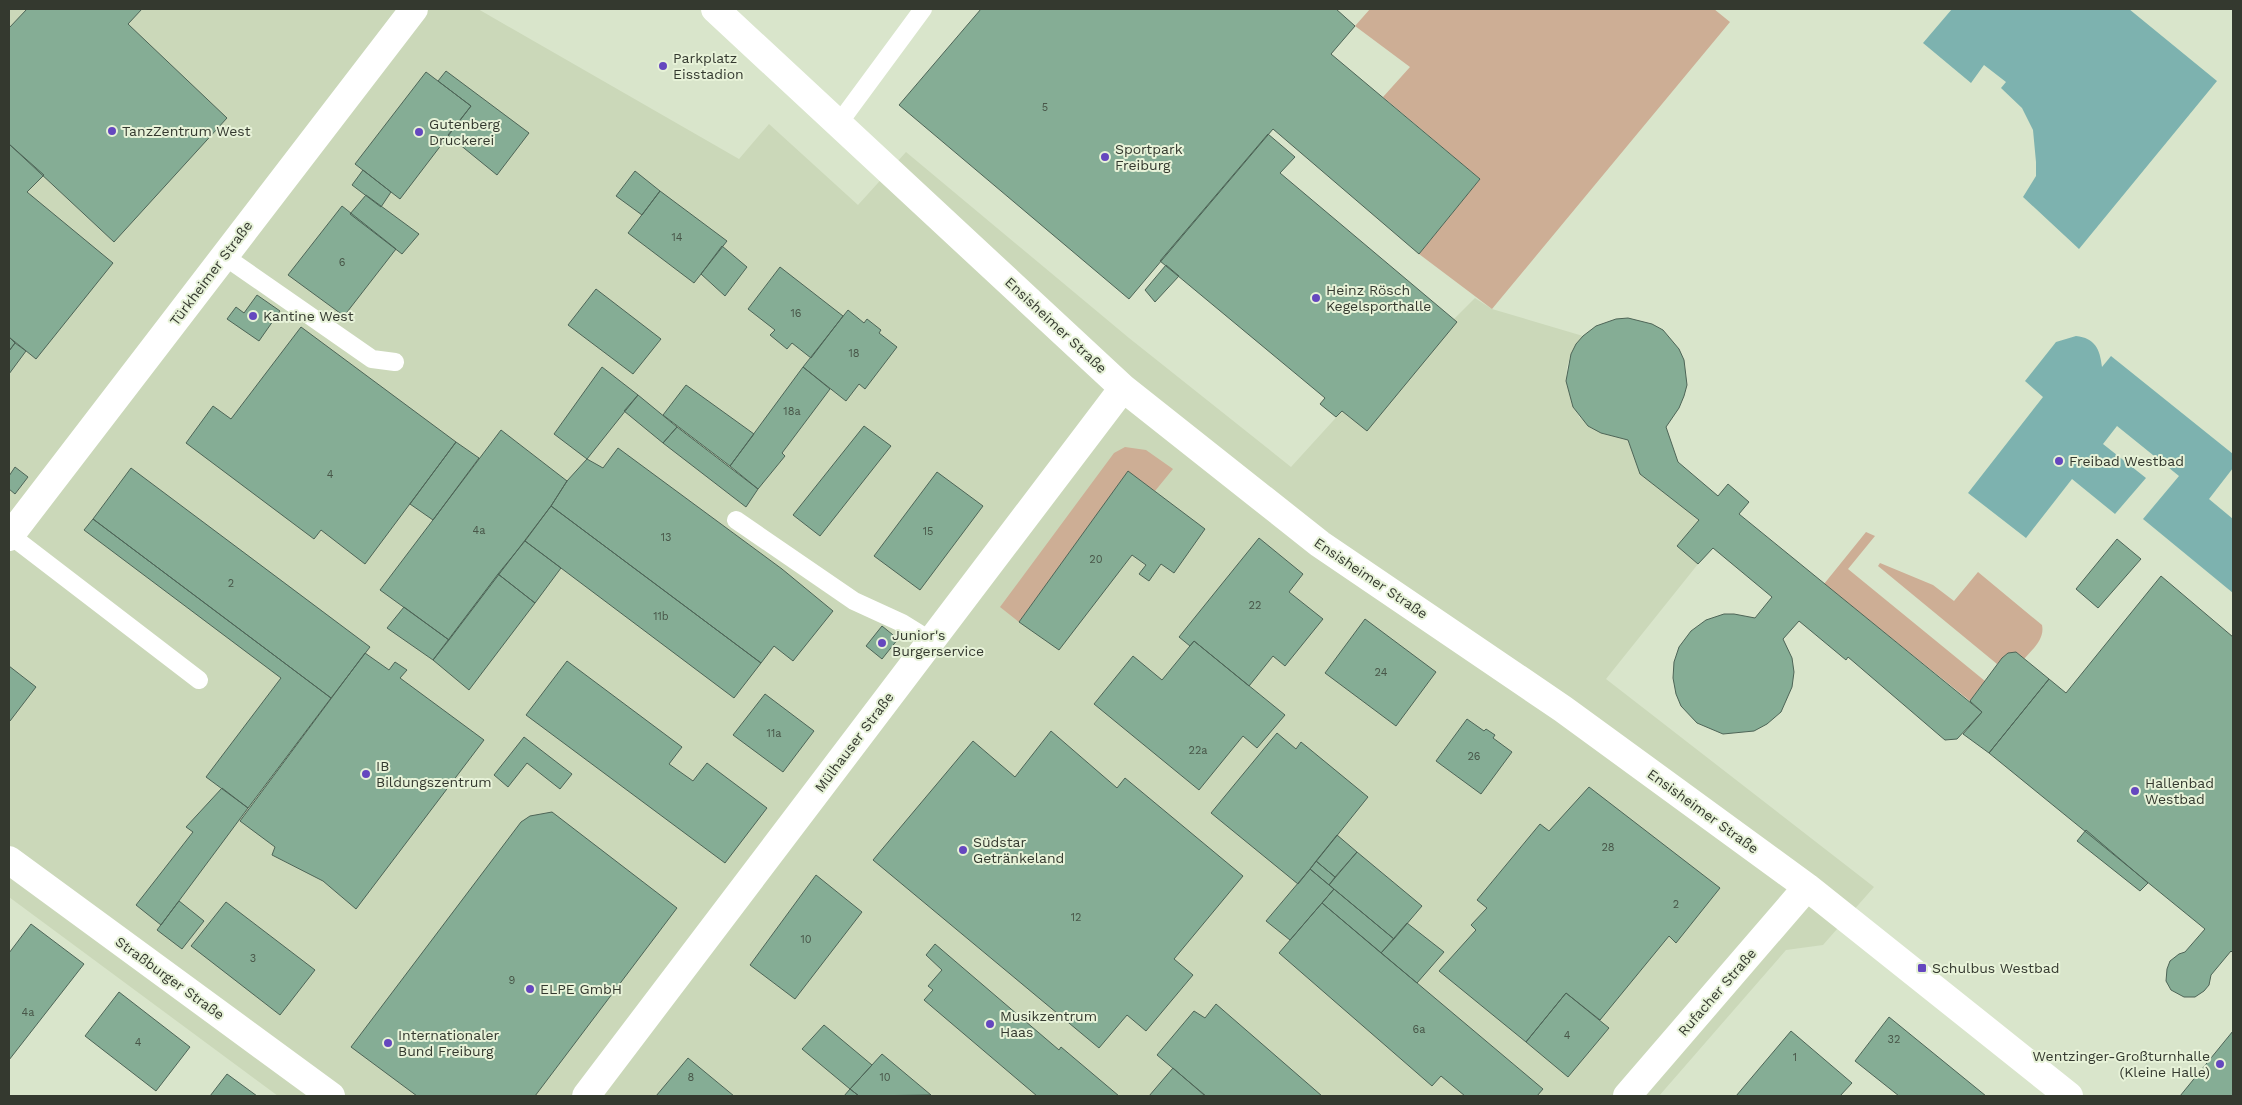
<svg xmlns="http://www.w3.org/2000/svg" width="2242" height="1105" viewBox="0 0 2242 1105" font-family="'Work Sans',sans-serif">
  <rect width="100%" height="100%" fill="#d9e5cb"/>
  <path fill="#cbd8b9" d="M 9,9 L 478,9 L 739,159 L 769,124 L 858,205 L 906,152 L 1129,338 L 1291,467 L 1342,411 L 1367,431 L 1454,319 L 1475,298 L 1492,309 L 1583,336 L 1571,354 L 1567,367 L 1566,381 L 1573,407 L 1580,418 L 1601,433 L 1628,440 L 1640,474 L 1699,520 L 1677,546 L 1698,564 L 1606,679 L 1874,887 L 1823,945 L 1786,950 L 1659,1096 L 278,1096 L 9,897 Z"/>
  <path fill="#cdae95" d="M 1370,9 L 1714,9 L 1730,22 L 1492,309 L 1419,254 L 1480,179 L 1383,97 L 1410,67 L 1355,26 Z
    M 1125,447 L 1146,450 L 1173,469 L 1155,491 L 1128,472 L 1019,622 L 1000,607 L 1114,453 Z
    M 1866,532 L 1875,536 L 1848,569 L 1985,681 L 1970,701 L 1824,584 Z
    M 1880,563 L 1933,585 L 1954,601 L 1978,572 L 2042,625 C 2045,639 2033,649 2024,659 L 2016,653 L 2008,653 L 1997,664 L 1878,566 Z"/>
  <path fill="#7db2af" d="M 1952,9 L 2129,9 L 2217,81 L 2079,249 L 2023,197 L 2036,176 L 2036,162 L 2033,130 L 2022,108 L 2001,88 L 2006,82 L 1984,65 L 1971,83 L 1923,43 Z
    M 2076,336 C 2095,338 2100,349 2102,367 L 2111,356 L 2233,454 L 2233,468 L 2209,499 L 2233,519 L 2233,593 L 2143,519 L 2179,476 L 2117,426 L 2103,444 L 2146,478 L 2115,514 L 2072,479 L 2026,538 L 1968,493 L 2043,397 L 2025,381 L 2056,342 Z"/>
  <path fill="#85ad95" stroke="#4e6557" d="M 27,9 L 142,9 L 128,24 L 227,118 L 114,242 L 9,144 L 9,28 Z
    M 981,9 L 1336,9 L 1355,26 L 1331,54 L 1480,179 L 1419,254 L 1273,129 L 1129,299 L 899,105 Z
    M 446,71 L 529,133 L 497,175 L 448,135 L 471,106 L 438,81 Z
    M 426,72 L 471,106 L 400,199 L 355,164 Z
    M 1268,134 L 1295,157 L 1280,173 L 1457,322 L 1367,431 L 1342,411 L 1336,417 L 1320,404 L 1325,398 L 1160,261 Z
    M 9,144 L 44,175 L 27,192 L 113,263 L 36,359 L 9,337 Z
    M 363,170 L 391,192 L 381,207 L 352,185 Z
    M 635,171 L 660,191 L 642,215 L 616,196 Z
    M 660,191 L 727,241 L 694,283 L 628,233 Z
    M 366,195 L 419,234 L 402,254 L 350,214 Z
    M 342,206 L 396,249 L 344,316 L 288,275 Z
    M 722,246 L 747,267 L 725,296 L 701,274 Z
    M 1166,265 L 1179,276 L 1155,302 L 1145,290 Z
    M 780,267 L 843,316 L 811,358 L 792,343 L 787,349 L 770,335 L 775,330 L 748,309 Z
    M 596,289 L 661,339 L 633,374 L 568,325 Z
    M 257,295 L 280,311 L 259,341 L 227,319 L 236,307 L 244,313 Z
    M 848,310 L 864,323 L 867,319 L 881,330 L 879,333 L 897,347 L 865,389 L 859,384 L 846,401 L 803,367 Z
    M 1628,318 L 1652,324 L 1663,330 L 1679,349 L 1684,360 L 1687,385 L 1684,396 L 1679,408 L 1666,427 L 1678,462 L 1718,496 L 1728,484 L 1749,502 L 1739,514 L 1982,712 L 1957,739 L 1945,740 L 1939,735 L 1848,657 L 1846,660 L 1799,621 L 1783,639 L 1792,658 L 1794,672 L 1792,687 L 1781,712 L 1767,724 L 1754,731 L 1723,734 L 1697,723 L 1681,706 L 1676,694 L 1673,678 L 1674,662 L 1679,647 L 1691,631 L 1706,620 L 1724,614 L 1734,614 L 1755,618 L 1772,597 L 1713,548 L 1698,564 L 1677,546 L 1699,520 L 1640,474 L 1628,440 L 1601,433 L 1588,426 L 1573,407 L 1566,381 L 1571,354 L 1576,344 L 1583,336 L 1596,326 L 1616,319 Z
    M 301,327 L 456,442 L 365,564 L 321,530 L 314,539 L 186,443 L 213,406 L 231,419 Z
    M 9,337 L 15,343 L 9,351 Z
    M 15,343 L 26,351 L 9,374 L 9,351 Z
    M 602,367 L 638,395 L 587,459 L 554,434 Z
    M 803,367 L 830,389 L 782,453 L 785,456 L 758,489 L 730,466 Z
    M 686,385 L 754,434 L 730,466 L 663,415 Z
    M 638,395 L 677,427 L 663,443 L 624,411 Z
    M 864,426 L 891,446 L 820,536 L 793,515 Z
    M 677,427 L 758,489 L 746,507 L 663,443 Z
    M 501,430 L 567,481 L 551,506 L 449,640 L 380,590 Z
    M 456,442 L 479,458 L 433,520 L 410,504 Z
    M 618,448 L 782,569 L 833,611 L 793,661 L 774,646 L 761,663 L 551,506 L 567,481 L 587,459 L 603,468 Z
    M 15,467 L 28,477 L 15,494 L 9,489 L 9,476 Z
    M 131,468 L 370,647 L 331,698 L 93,519 Z
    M 1128,471 L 1205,529 L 1174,573 L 1161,564 L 1149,581 L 1139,574 L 1146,565 L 1132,555 L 1059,650 L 1019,622 Z
    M 937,472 L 983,506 L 920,590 L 874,556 Z
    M 551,506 L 761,663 L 734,698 L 525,541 Z
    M 93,519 L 331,698 L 248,808 L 206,777 L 281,678 L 84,530 Z
    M 1259,538 L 1303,574 L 1289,592 L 1323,619 L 1285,666 L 1273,656 L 1249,686 L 1194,641 L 1190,646 L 1179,637 Z
    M 2117,539 L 2141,559 L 2098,608 L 2076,589 Z
    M 525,541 L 561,568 L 535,603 L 498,574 Z
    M 498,574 L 535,603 L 469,690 L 433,660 Z
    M 2161,576 L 2233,637 L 2233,953 L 2231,951 L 2211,975 L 2209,985 L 2204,991 L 2195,997 L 2184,997 L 2171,990 L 2166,981 L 2167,969 L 2170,961 L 2179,954 L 2185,952 L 2205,929 L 1989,753 L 2049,679 L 2066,693 Z
    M 404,607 L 449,640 L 433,660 L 387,628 Z
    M 1365,619 L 1436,672 L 1396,726 L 1325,673 Z
    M 882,626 L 898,639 L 882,659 L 866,646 Z
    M 1194,641 L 1285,715 L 1257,748 L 1243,736 L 1199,790 L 1094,704 L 1133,656 L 1162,680 Z
    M 2016,652 L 2049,679 L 1989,753 L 1963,734 L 1982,712 L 1970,701 L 2002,658 L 2008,653 Z
    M 365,653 L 389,670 L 395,662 L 407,670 L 400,678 L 484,740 L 356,909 L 323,881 L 272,855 L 275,847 L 240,821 Z
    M 567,661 L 682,747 L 669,764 L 693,781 L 707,763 L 767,808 L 725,863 L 526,715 Z
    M 9,666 L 36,687 L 10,721 L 9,721 Z
    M 765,694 L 814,731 L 783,772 L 733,735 Z
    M 1467,719 L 1484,731 L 1486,729 L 1495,735 L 1493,738 L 1512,752 L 1481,794 L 1436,761 Z
    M 1051,731 L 1117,788 L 1125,778 L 1243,876 L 1174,959 L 1193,975 L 1146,1031 L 1127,1015 L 1099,1048 L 873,860 L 973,741 L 1015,777 Z
    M 1277,733 L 1296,749 L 1301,742 L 1368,797 L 1298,884 L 1211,813 Z
    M 524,737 L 572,774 L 560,789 L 527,763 L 508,787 L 494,775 Z
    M 1589,787 L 1720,888 L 1676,943 L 1669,936 L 1600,1020 L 1566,993 L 1526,1042 L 1439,971 L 1476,930 L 1471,925 L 1487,908 L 1477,900 L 1540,824 L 1549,831 Z
    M 222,788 L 248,808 L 161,925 L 136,905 L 193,832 L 186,827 Z
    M 552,812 L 677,908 L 535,1096 L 417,1096 L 351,1047 L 521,822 L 530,816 Z
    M 2086,830 L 2148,883 L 2140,891 L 2077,841 Z
    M 1337,835 L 1357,852 L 1335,877 L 1316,861 Z
    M 1357,852 L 1422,906 L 1394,939 L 1329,885 Z
    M 1316,861 L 1335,877 L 1329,885 L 1310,869 Z
    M 1310,869 L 1334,889 L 1290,940 L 1266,921 Z
    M 816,875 L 862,912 L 795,999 L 750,965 Z
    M 1334,889 L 1394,939 L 1381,953 L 1322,903 Z
    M 179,901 L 204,921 L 182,949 L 157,930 Z
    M 226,902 L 315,970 L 280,1015 L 191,946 Z
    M 1322,903 L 1543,1089 L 1537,1096 L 1465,1096 L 1441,1076 L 1432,1086 L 1279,953 Z
    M 1407,923 L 1444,952 L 1417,983 L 1381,953 Z
    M 31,924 L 84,964 L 9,1060 L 9,953 Z
    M 935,944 L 1059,1050 L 1061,1047 L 1119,1096 L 1037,1096 L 924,1000 L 933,990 L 928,986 L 942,970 L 926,955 Z
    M 119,992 L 190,1047 L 156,1091 L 85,1036 Z
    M 1566,993 L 1609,1028 L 1568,1077 L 1526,1042 Z
    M 1216,1004 L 1322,1096 L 1206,1096 L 1157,1055 L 1194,1011 L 1205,1018 Z
    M 1889,1017 L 1986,1096 L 1899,1096 L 1855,1061 Z
    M 824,1025 L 872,1065 L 850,1089 L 802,1049 Z
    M 1791,1031 L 1852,1083 L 1840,1096 L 1736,1096 Z
    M 2233,1031 L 2233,1096 L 2180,1096 Z
    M 882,1054 L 931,1095 L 859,1096 L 850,1089 Z
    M 688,1058 L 734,1096 L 656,1096 Z
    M 1173,1068 L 1204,1095 L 1206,1096 L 1149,1096 Z
    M 227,1074 L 257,1096 L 210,1096 Z
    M 850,1089 L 859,1096 L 844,1096 Z"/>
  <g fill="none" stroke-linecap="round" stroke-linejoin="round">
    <path stroke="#fff" stroke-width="18" d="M 839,123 L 923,9
      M 224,256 L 372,359 L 395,362
      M 736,520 L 854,601 L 902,623 L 931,641
      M 10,535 L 199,680"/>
    <path stroke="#fff" stroke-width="28" d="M 715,9 L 1123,388 L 1320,544 L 1563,709 L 1807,887 L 2069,1096
      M 9,537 L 414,9
      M 9,860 L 331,1096
      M 586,1096 L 1123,388
      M 1627,1096 L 1807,887"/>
  </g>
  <g fill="#6547bf" stroke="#e7f2d8" stroke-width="2">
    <circle cx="663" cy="66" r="5"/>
    <circle cx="112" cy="131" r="5"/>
    <circle cx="419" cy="132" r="5"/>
    <circle cx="1105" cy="157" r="5"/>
    <circle cx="1316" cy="298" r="5"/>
    <circle cx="253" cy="316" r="5"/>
    <circle cx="2059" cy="461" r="5"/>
    <circle cx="882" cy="643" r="5"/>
    <circle cx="366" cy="774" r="5"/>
    <circle cx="2135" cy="791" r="5"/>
    <circle cx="963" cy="850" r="5"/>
    <rect x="1917" y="963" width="10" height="10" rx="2.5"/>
    <circle cx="530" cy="989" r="5"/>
    <circle cx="990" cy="1024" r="5"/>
    <circle cx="388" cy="1043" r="5"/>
    <circle cx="2220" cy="1064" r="5"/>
  </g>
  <g text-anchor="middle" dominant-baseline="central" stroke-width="4" stroke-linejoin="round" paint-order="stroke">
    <g font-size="11" fill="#485648">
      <text x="1045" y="107">5</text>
      <text x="677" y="237">14</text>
      <text x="342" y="262">6</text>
      <text x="796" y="313">16</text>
      <text x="854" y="353">18</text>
      <text x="792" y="411">18a</text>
      <text x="330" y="474">4</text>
      <text x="479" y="530">4a</text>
      <text x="928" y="531">15</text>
      <text x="666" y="537">13</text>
      <text x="1096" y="559">20</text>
      <text x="231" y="583">2</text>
      <text x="1255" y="605">22</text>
      <text x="661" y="616">11b</text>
      <text x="1381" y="672">24</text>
      <text x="774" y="733">11a</text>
      <text x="1198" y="750">22a</text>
      <text x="1474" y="756">26</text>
      <text x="1608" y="847">28</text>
      <text x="1676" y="904">2</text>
      <text x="1076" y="917">12</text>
      <text x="806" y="939">10</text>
      <text x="253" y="958">3</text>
      <text x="512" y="980">9</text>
      <text x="28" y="1012">4a</text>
      <text x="1419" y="1029">6a</text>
      <text x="1567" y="1035">4</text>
      <text x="1894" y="1039">32</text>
      <text x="138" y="1042">4</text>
      <text x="1795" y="1057">1</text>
      <text x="691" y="1077">8</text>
      <text x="885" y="1077">10</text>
    </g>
    <g font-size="14" fill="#34392f" stroke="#e7f2d8" text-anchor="start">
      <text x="673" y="58">Parkplatz<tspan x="673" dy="16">Eisstadion</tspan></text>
      <text x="429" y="124">Gutenberg<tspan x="429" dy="16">Druckerei</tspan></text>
      <text x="122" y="131">TanzZentrum West</text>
      <text x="1115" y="149">Sportpark<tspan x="1115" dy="16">Freiburg</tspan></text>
      <text x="1326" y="290">Heinz Rösch<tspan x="1326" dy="16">Kegelsporthalle</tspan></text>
      <text x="263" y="316">Kantine West</text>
      <text x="2069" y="461">Freibad Westbad</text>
      <text x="892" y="635">Junior's<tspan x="892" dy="16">Burgerservice</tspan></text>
      <text x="376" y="766">IB<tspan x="376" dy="16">Bildungszentrum</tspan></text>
      <text x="2145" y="783">Hallenbad<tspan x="2145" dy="16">Westbad</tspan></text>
      <text x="973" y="842">Südstar<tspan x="973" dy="16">Getränkeland</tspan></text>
      <text x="1932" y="968">Schulbus Westbad</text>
      <text x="540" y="989">ELPE GmbH</text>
      <text x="1000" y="1016">Musikzentrum<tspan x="1000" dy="16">Haas</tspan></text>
      <text x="398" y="1035">Internationaler<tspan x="398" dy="16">Bund Freiburg</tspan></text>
      <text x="2210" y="1056" text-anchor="end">Wentzinger-Großturnhalle<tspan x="2210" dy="16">(Kleine Halle)</tspan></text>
    </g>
    <g font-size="14" fill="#34392f" stroke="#e7f2d8">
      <text transform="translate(211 273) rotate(-53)">Türkheimer Straße</text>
      <text transform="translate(1056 325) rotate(43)">Ensisheimer Straße</text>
      <text transform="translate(1371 578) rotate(34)">Ensisheimer Straße</text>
      <text transform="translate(854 742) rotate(-53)">Mülhauser Straße</text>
      <text transform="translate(1703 811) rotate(36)">Ensisheimer Straße</text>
      <text transform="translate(170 978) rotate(36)">Straßburger Straße</text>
      <text transform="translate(1717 992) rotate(-49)">Rufacher Straße</text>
    </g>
  </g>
  <rect width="2242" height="1105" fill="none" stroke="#34392f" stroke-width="20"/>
</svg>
